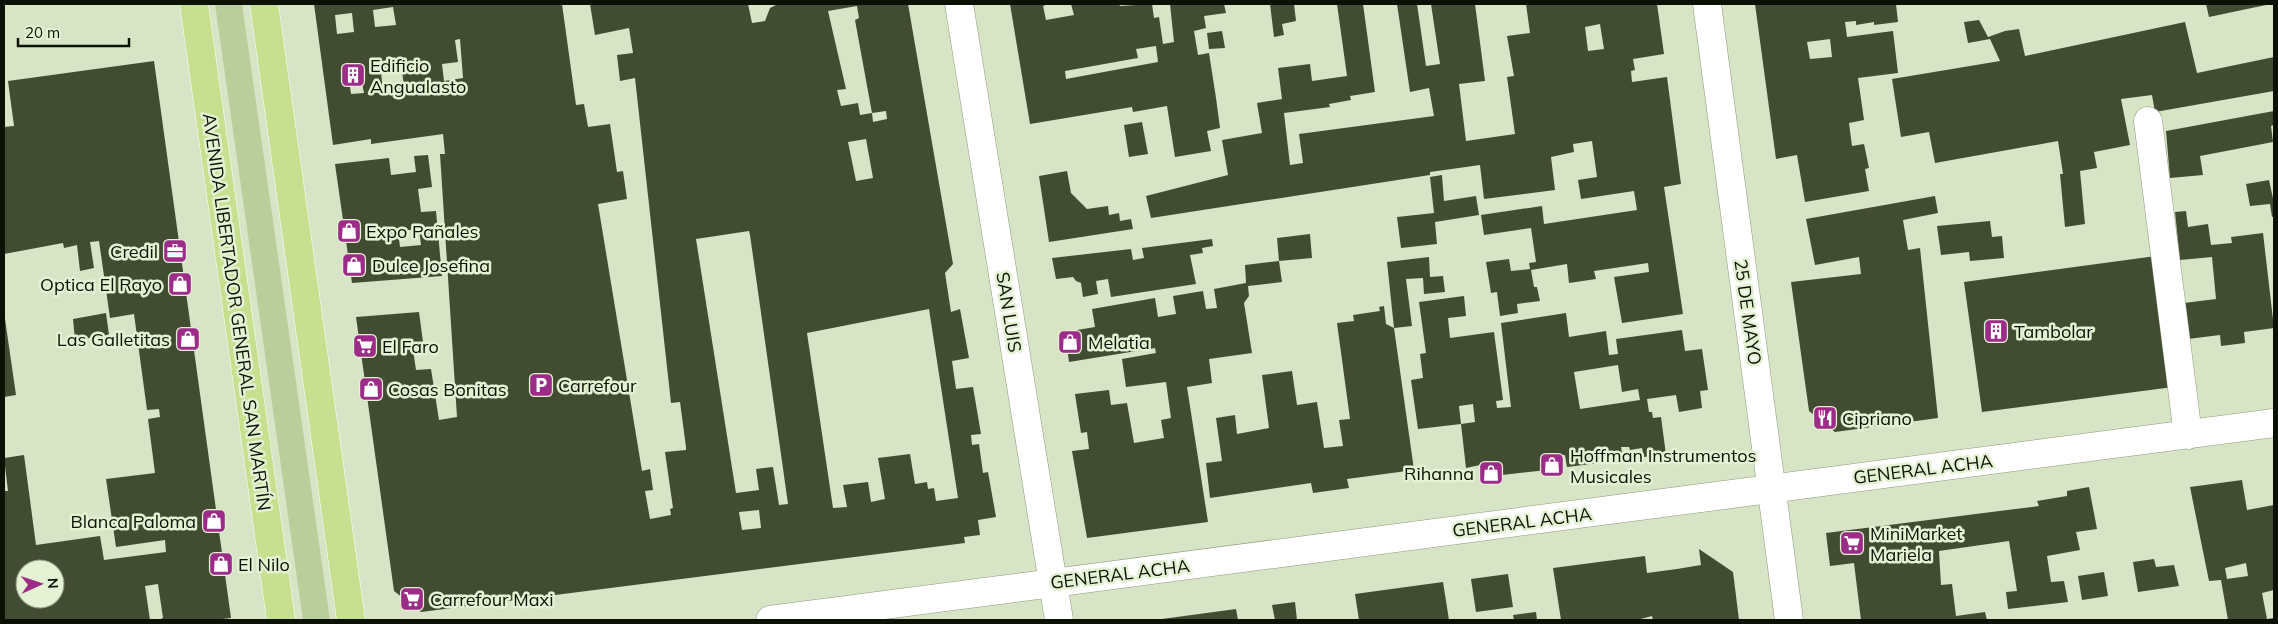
<svg xmlns="http://www.w3.org/2000/svg" width="2278" height="624" viewBox="0 0 2278 624" font-family="Mulish,sans-serif">
  <rect width="100%" height="100%" fill="#d7e4c5"/>
  <path fill="#b9ce9a" d="M 215,4 L 242,4 L 330,620 L 303,620 Z"/>
  <path fill="#424c32" fill-rule="evenodd" d="M 314,4 L 562,4 L 576,105 L 584,104 L 588,127 L 610,124 L 617,172 L 623,171 L 627,199 L 598,204 L 642,471 L 650,469 L 653,490 L 645,491 L 650,519 L 671,515 L 670,509 L 673,508 L 665,452 L 686,450 L 686,447 L 680,402 L 671,403 L 635,78 L 620,81 L 617,55 L 633,53 L 629,28 L 595,35 L 590,4 L 748,4 L 752,23 L 765,21 L 770,8 L 778,4 L 908,4 L 953,264 L 945,273 L 951,312 L 960,309 L 969,358 L 952,361 L 956,389 L 973,387 L 981,434 L 971,435 L 972,445 L 979,444 L 983,473 L 988,472 L 996,517 L 978,520 L 980,535 L 964,537 L 965,543 L 421,612 L 394,591 L 356,317 L 419,312 L 423,342 L 412,343 L 416,370 L 431,369 L 439,420 L 457,417 L 440,154 L 445,154 L 443,134 L 371,144 L 371,139 L 333,145 ZM 857,6 L 859,18 L 855,20 L 872,113 L 860,115 L 858,103 L 841,106 L 837,90 L 846,89 L 828,11 ZM 393,7 L 396,25 L 375,27 L 373,10 ZM 352,13 L 354,32 L 337,34 L 335,15 ZM 460,39 L 463,78 L 444,81 L 442,64 L 458,62 L 455,40 ZM 402,70 L 404,87 L 383,89 L 381,73 ZM 361,78 L 364,93 L 351,94 L 349,80 ZM 886,111 L 887,119 L 873,122 L 872,113 ZM 866,139 L 873,178 L 856,181 L 848,142 ZM 749,231 L 750,235 L 788,504 L 779,505 L 773,467 L 756,469 L 759,490 L 736,493 L 696,239 ZM 929,309 L 958,498 L 936,501 L 934,488 L 928,489 L 927,482 L 915,484 L 910,454 L 878,458 L 885,499 L 871,502 L 868,482 L 843,485 L 847,507 L 833,508 L 807,333 ZM 759,510 L 761,528 L 742,530 L 739,512 Z
    M 1010,4 L 1048,4 L 1043,6 L 1046,20 L 1074,15 L 1071,4 L 1119,4 L 1120,6 L 1152,4 L 1154,18 L 1159,17 L 1163,44 L 1174,42 L 1170,4 L 1224,4 L 1226,13 L 1204,16 L 1206,28 L 1194,31 L 1198,55 L 1209,53 L 1216,98 L 1220,128 L 1207,131 L 1211,151 L 1175,157 L 1167,106 L 1133,112 L 1132,107 L 1030,124 ZM 1156,46 L 1158,62 L 1066,79 L 1065,71 L 1138,58 L 1136,49 Z
    M 1270,4 L 1294,4 L 1296,21 L 1282,24 L 1284,35 L 1274,37 Z
    M 1337,4 L 1363,4 L 1375,92 L 1350,96 L 1351,100 L 1329,104 L 1330,107 L 1284,113 L 1290,165 L 1303,163 L 1299,134 L 1434,116 L 1429,88 L 1410,92 L 1397,4 L 1417,4 L 1426,66 L 1440,64 L 1431,4 L 1475,4 L 1485,81 L 1459,84 L 1466,141 L 1515,134 L 1507,77 L 1514,76 L 1507,36 L 1530,33 L 1526,4 L 1657,4 L 1664,54 L 1633,59 L 1635,70 L 1631,71 L 1632,82 L 1667,77 L 1681,184 L 1664,187 L 1683,314 L 1622,323 L 1614,277 L 1649,272 L 1648,263 L 1594,271 L 1596,279 L 1569,283 L 1567,264 L 1531,270 L 1534,287 L 1537,287 L 1540,301 L 1517,304 L 1518,313 L 1500,316 L 1497,292 L 1491,293 L 1486,262 L 1509,259 L 1511,271 L 1530,269 L 1529,263 L 1536,262 L 1531,228 L 1484,235 L 1481,215 L 1542,206 L 1544,224 L 1637,210 L 1634,191 L 1581,199 L 1578,180 L 1597,177 L 1592,141 L 1573,144 L 1574,152 L 1551,157 L 1555,190 L 1484,199 L 1480,165 L 1430,172 L 1430,175 L 1151,218 L 1146,196 L 1228,175 L 1222,140 L 1262,133 L 1257,103 L 1282,99 L 1278,68 L 1310,64 L 1312,81 L 1347,76 ZM 1600,24 L 1604,49 L 1588,51 L 1585,27 Z
    M 1755,4 L 1896,4 L 1898,22 L 1874,25 L 1874,22 L 1856,25 L 1856,21 L 1845,22 L 1847,37 L 1893,31 L 1898,73 L 1858,78 L 1864,120 L 1849,123 L 1852,146 L 1864,144 L 1869,168 L 1865,169 L 1869,191 L 1805,202 L 1797,155 L 1776,159 ZM 1830,39 L 1832,57 L 1810,59 L 1807,42 Z
    M 2206,4 L 2265,4 L 2266,5 L 2209,17 Z
    M 1979,20 L 1988,37 L 2005,31 L 2019,29 L 2025,56 L 2185,22 L 2197,73 L 2274,57 L 2274,91 L 2155,112 L 2152,95 L 2121,99 L 2130,145 L 2094,152 L 2097,168 L 2080,171 L 2085,224 L 2065,227 L 2060,174 L 2063,174 L 2058,141 L 1935,163 L 1929,132 L 1901,137 L 1892,79 L 2000,61 L 1990,39 L 1968,43 L 1964,22 Z
    M 1222,31 L 1225,48 L 1209,49 L 1207,33 Z
    M 154,61 L 231,618 L 214,620 L 158,620 L 163,618 L 158,584 L 145,586 L 150,620 L 4,620 L 4,491 L 8,491 L 4,458 L 24,455 L 36,545 L 100,536 L 104,560 L 166,552 L 165,540 L 116,547 L 106,479 L 155,473 L 148,419 L 160,417 L 159,409 L 147,410 L 134,314 L 110,318 L 99,241 L 90,242 L 94,268 L 80,271 L 77,245 L 64,248 L 63,243 L 4,254 L 4,127 L 14,126 L 8,81 ZM 25,569 L 55,569 L 55,599 L 25,599 Z
    M 2274,111 L 2274,125 L 2271,126 L 2273,142 L 2200,156 L 2203,175 L 2170,178 L 2166,131 Z
    M 1142,122 L 1148,154 L 1129,157 L 1124,125 Z
    M 428,155 L 432,187 L 418,189 L 421,212 L 436,211 L 442,276 L 352,283 L 335,164 L 389,158 L 391,175 L 416,172 L 414,156 ZM 419,229 L 421,245 L 400,247 L 398,231 Z
    M 1067,171 L 1071,193 L 1087,209 L 1108,206 L 1109,215 L 1119,213 L 1120,221 L 1131,219 L 1133,229 L 1049,242 L 1039,176 Z
    M 1442,175 L 1444,201 L 1476,196 L 1479,215 L 1435,222 L 1437,244 L 1401,248 L 1397,217 L 1434,213 L 1430,177 Z
    M 2269,180 L 2274,203 L 2274,217 L 2272,217 L 2270,204 L 2250,206 L 2246,184 Z
    M 1935,196 L 1938,213 L 1903,220 L 1908,250 L 1920,248 L 1938,418 L 1835,432 L 1809,411 L 1791,282 L 1861,274 L 1859,257 L 1815,265 L 1806,219 Z
    M 2186,211 L 2188,227 L 2208,224 L 2211,245 L 2232,243 L 2231,237 L 2263,233 L 2274,328 L 2244,332 L 2245,343 L 2221,346 L 2220,335 L 2188,339 L 2184,303 L 2216,299 L 2212,257 L 2180,260 L 2175,212 Z
    M 1990,221 L 1992,237 L 2002,236 L 2004,258 L 1970,261 L 1969,252 L 1941,255 L 1937,226 Z
    M 1310,234 L 1312,258 L 1279,261 L 1282,282 L 1248,286 L 1249,296 L 1244,303 L 1252,353 L 1209,359 L 1212,383 L 1187,387 L 1208,522 L 1087,538 L 1072,451 L 1089,449 L 1087,432 L 1081,433 L 1075,394 L 1109,390 L 1111,405 L 1127,403 L 1134,443 L 1164,438 L 1161,420 L 1171,418 L 1166,382 L 1126,387 L 1122,359 L 1156,353 L 1155,348 L 1069,362 L 1065,332 L 1095,327 L 1092,309 L 1155,298 L 1158,317 L 1176,314 L 1173,296 L 1203,291 L 1206,309 L 1217,308 L 1214,289 L 1246,283 L 1245,265 L 1279,261 L 1277,238 Z
    M 1212,239 L 1213,246 L 1202,248 L 1203,253 L 1190,255 L 1196,284 L 1111,297 L 1108,279 L 1096,281 L 1098,294 L 1083,297 L 1081,283 L 1076,281 L 1073,277 L 1056,279 L 1052,258 L 1131,249 L 1133,260 L 1144,258 L 1142,248 Z
    M 2156,256 L 2173,387 L 1982,412 L 1964,282 Z
    M 1429,257 L 1430,277 L 1443,276 L 1445,292 L 1424,294 L 1423,278 L 1406,279 L 1412,326 L 1394,328 L 1387,262 Z
    M 1464,296 L 1466,316 L 1448,318 L 1450,338 L 1494,332 L 1503,400 L 1496,401 L 1497,408 L 1511,407 L 1501,323 L 1566,313 L 1569,337 L 1606,331 L 1609,355 L 1618,354 L 1616,339 L 1682,330 L 1685,351 L 1702,349 L 1708,390 L 1700,391 L 1702,408 L 1679,412 L 1676,395 L 1647,399 L 1649,412 L 1652,412 L 1653,418 L 1661,417 L 1666,455 L 1644,457 L 1642,448 L 1630,450 L 1629,447 L 1621,447 L 1623,460 L 1567,467 L 1565,455 L 1546,457 L 1547,470 L 1502,475 L 1501,467 L 1481,469 L 1480,465 L 1466,468 L 1461,424 L 1418,429 L 1411,380 L 1423,378 L 1420,354 L 1426,353 L 1419,302 ZM 1618,365 L 1622,392 L 1638,389 L 1640,400 L 1580,409 L 1574,372 ZM 1473,404 L 1475,422 L 1461,424 L 1459,406 Z
    M 1384,306 L 1386,324 L 1394,328 L 1414,470 L 1347,479 L 1349,488 L 1313,493 L 1311,483 L 1210,498 L 1206,463 L 1222,461 L 1216,418 L 1235,415 L 1237,434 L 1269,428 L 1262,375 L 1292,371 L 1297,405 L 1317,402 L 1324,448 L 1343,446 L 1339,420 L 1350,419 L 1337,323 L 1354,321 L 1353,315 L 1380,311 L 1379,307 Z
    M 4,312 L 16,395 L 4,397 Z
    M 106,313 L 109,335 L 75,340 L 73,319 Z
    M 2242,480 L 2247,510 L 2274,505 L 2274,590 L 2262,593 L 2267,619 L 2274,618 L 2274,620 L 2228,620 L 2221,580 L 2209,581 L 2190,487 ZM 2246,563 L 2248,576 L 2227,579 L 2225,568 Z
    M 2089,487 L 2097,529 L 2076,532 L 2080,550 L 2047,556 L 2051,582 L 2064,581 L 2068,602 L 2008,609 L 2006,592 L 2017,591 L 2009,541 L 1939,551 L 1941,585 L 1952,584 L 1956,616 L 1985,612 L 1987,620 L 1861,620 L 1854,563 L 1830,566 L 1826,533 L 2039,506 L 2037,501 L 2067,496 L 2067,491 Z
    M 1699,549 L 1733,572 L 1739,620 L 1653,620 L 1652,616 L 1637,620 L 1561,620 L 1553,568 L 1645,556 L 1647,573 L 1677,569 L 1701,565 Z
    M 2154,559 L 2156,567 L 2174,565 L 2179,586 L 2138,592 L 2133,562 Z
    M 2104,572 L 2108,596 L 2082,600 L 2078,576 Z
    M 1508,574 L 1513,607 L 1476,612 L 1471,579 Z
    M 1443,582 L 1449,620 L 1359,620 L 1355,594 Z
    M 1295,602 L 1297,620 L 1275,620 L 1272,605 Z
    M 1236,609 L 1238,620 L 1162,620 L 1162,619 Z
    M 1536,612 L 1537,620 L 1514,620 L 1513,615 Z"/>
  <g fill="none" stroke-linecap="round" stroke-linejoin="round">
    <defs>
      <path id="minor" d="M 959,4 L 1059,620
        M 1707,4 L 1789,620
        M 2148,121 L 2188,435
        M 770,620 L 2274,423"/>
      <path id="major" d="M 194,4 L 281,620
        M 264,4 L 351,620"/>
    </defs>
    <use href="#minor" stroke="#8d997c" stroke-width="29"/>
    <use href="#major" stroke="#fff" stroke-width="29"/>
    <use href="#minor" stroke="#fff" stroke-width="28"/>
    <use href="#major" stroke="#c6e08f" stroke-width="28"/>
  </g>
  <defs>
    <symbol id="building-square" viewBox="-11 -11 22 22"><rect x="-9" y="-9" width="18" height="18" rx="4" fill="#9d2c89" stroke="#e4f1d2"/><path d="M-4-6H4V6H1V3H-1V6H-4ZM-2.5-4.3h1.7v1.8h-1.7ZM.8-4.3h1.7v1.8H.8ZM-2.5-1h1.7V.8h-1.7ZM.8-1h1.7V.8H.8Z" fill="#fff"/></symbol>
    <symbol id="shop-square" viewBox="-11 -11 22 22"><rect x="-9" y="-9" width="18" height="18" rx="4" fill="#9d2c89" stroke="#e4f1d2"/><path d="M-5-2.5h2.3a2.7 3.5 0 0 1 5.4 0H5L5.5 6h-11ZM-1.5-2.5h3a1.5 2.3 0 0 0-3 0Z" fill="#fff"/></symbol>
    <symbol id="office-square" viewBox="-11 -11 22 22"><rect x="-9" y="-9" width="18" height="18" rx="4" fill="#9d2c89" stroke="#e4f1d2"/><path d="M-6-3h4V-5.5h4V-3h4V5H-6ZM-1-4.5V-3h2v-1.5ZM-6 0V1H6V0Z" fill="#fff"/></symbol>
    <symbol id="supermarket-square" viewBox="-11 -11 22 22"><rect x="-9" y="-9" width="18" height="18" rx="4" fill="#9d2c89" stroke="#e4f1d2"/><path d="M-6-5.5h2.5l.6 2H6L4.5 2H-2.5L-4.4-4H-6ZM-1.5 3.2a1.3 1.3 0 1 0 .1 0ZM3 3.2a1.3 1.3 0 1 0 .1 0Z" fill="#fff"/></symbol>
    <symbol id="parking-square" viewBox="-11 -11 22 22"><rect x="-9" y="-9" width="18" height="18" rx="4" fill="#9d2c89" stroke="#e4f1d2"/><path d="M-3.5-5.5H1a3.5 3.5 0 0 1 0 7H-1V5.5H-3.5ZM-1-3.4V-.6H.8a1.4 1.4 0 0 0 0-2.8Z" fill="#fff"/></symbol>
    <symbol id="restaurant-square" viewBox="-11 -11 22 22"><rect x="-9" y="-9" width="18" height="18" rx="4" fill="#9d2c89" stroke="#e4f1d2"/><path d="M-5-6h1v4h1v-4h1v4h1v-4h1v5L-1.5 .5V6h-2V.5L-5-1ZM5-6V6H3V1.5H1.5Q1.5-4 5-6Z" fill="#fff"/></symbol>
  </defs>
  <g fill-rule="evenodd">
    <use href="#building-square" x="339" y="61" width="28" height="28"/>
    <use href="#shop-square" x="335" y="217" width="28" height="28"/>
    <use href="#office-square" x="161" y="237" width="28" height="28"/>
    <use href="#shop-square" x="340" y="251" width="28" height="28"/>
    <use href="#shop-square" x="166" y="270" width="28" height="28"/>
    <use href="#building-square" x="1982" y="317" width="28" height="28"/>
    <use href="#shop-square" x="174" y="325" width="28" height="28"/>
    <use href="#shop-square" x="1056" y="328" width="28" height="28"/>
    <use href="#supermarket-square" x="351" y="332" width="28" height="28"/>
    <use href="#parking-square" x="527" y="371" width="28" height="28"/>
    <use href="#shop-square" x="357" y="375" width="28" height="28"/>
    <use href="#restaurant-square" x="1811" y="404" width="28" height="28"/>
    <use href="#shop-square" x="1538" y="451" width="28" height="28"/>
    <use href="#shop-square" x="1477" y="459" width="28" height="28"/>
    <use href="#shop-square" x="200" y="507" width="28" height="28"/>
    <use href="#supermarket-square" x="1838" y="529" width="28" height="28"/>
    <use href="#shop-square" x="207" y="550" width="28" height="28"/>
    <use href="#supermarket-square" x="398" y="585" width="28" height="28"/>
  </g>
  <g text-anchor="middle" dominant-baseline="central" stroke-width="5" stroke-linejoin="round" paint-order="stroke">
    <g font-size="18" fill="#0c1106" stroke="#e4f1d2" text-anchor="start">
      <text x="370" y="65">Edificio<tspan x="370" dy="21">Angualasto</tspan></text>
      <text x="366" y="231">Expo Pañales</text>
      <text x="158" y="251" text-anchor="end">Credil</text>
      <text x="372" y="265">Dulce Josefina</text>
      <text x="162" y="284" text-anchor="end">Optica El Rayo</text>
      <text x="2014" y="331">Tambolar</text>
      <text x="170" y="339" text-anchor="end">Las Galletitas</text>
      <text x="1088" y="342">Melatia</text>
      <text x="382" y="346">El Faro</text>
      <text x="558" y="385">Carrefour</text>
      <text x="388" y="389">Cosas Bonitas</text>
      <text x="1842" y="418">Cipriano</text>
      <text x="1570" y="455">Hoffman Instrumentos<tspan x="1570" dy="21">Musicales</tspan></text>
      <text x="1474" y="473" text-anchor="end">Rihanna</text>
      <text x="196" y="521" text-anchor="end">Blanca Paloma</text>
      <text x="1870" y="533">MiniMarket<tspan x="1870" dy="21">Mariela</tspan></text>
      <text x="238" y="564">El Nilo</text>
      <text x="430" y="599">Carrefour Maxi</text>
    </g>
    <g font-size="18" fill="#0c1106" stroke="#e4f1d2">
      <text transform="translate(237 312) rotate(82)">AVENIDA LIBERTADOR GENERAL SAN MARTÍN</text>
      <text transform="translate(1009 312) rotate(81)">SAN LUIS</text>
      <text transform="translate(1748 312) rotate(82)">25 DE MAYO</text>
      <text transform="translate(1923 469) rotate(-7)">GENERAL ACHA</text>
      <text transform="translate(1522 522) rotate(-7)">GENERAL ACHA</text>
      <text transform="translate(1120 574) rotate(-7)">GENERAL ACHA</text>
    </g>
  </g>
  <rect width="2278" height="624" fill="none" stroke="#0c1106" stroke-width="10"/>
  <g transform="translate(40 584) rotate(87)"><circle r="24" fill="#e4f1d2" stroke="#8e9780"/>
  <path d="M0-4L9 19L0 12L-9 19Z" fill="#9d2c89"/>
  <text y="-8" font-size="14" font-weight="bold" text-anchor="middle" fill="#0c1106">N</text>
  </g>
  <path d="M18 38v8h111v-8" fill="none" stroke="#0c1106" stroke-width="2.5"/>
  <text x="25" y="38" font-size="15" fill="#0c1106" stroke="#e4f1d2" stroke-width="4" paint-order="stroke">20 m</text>
</svg>
